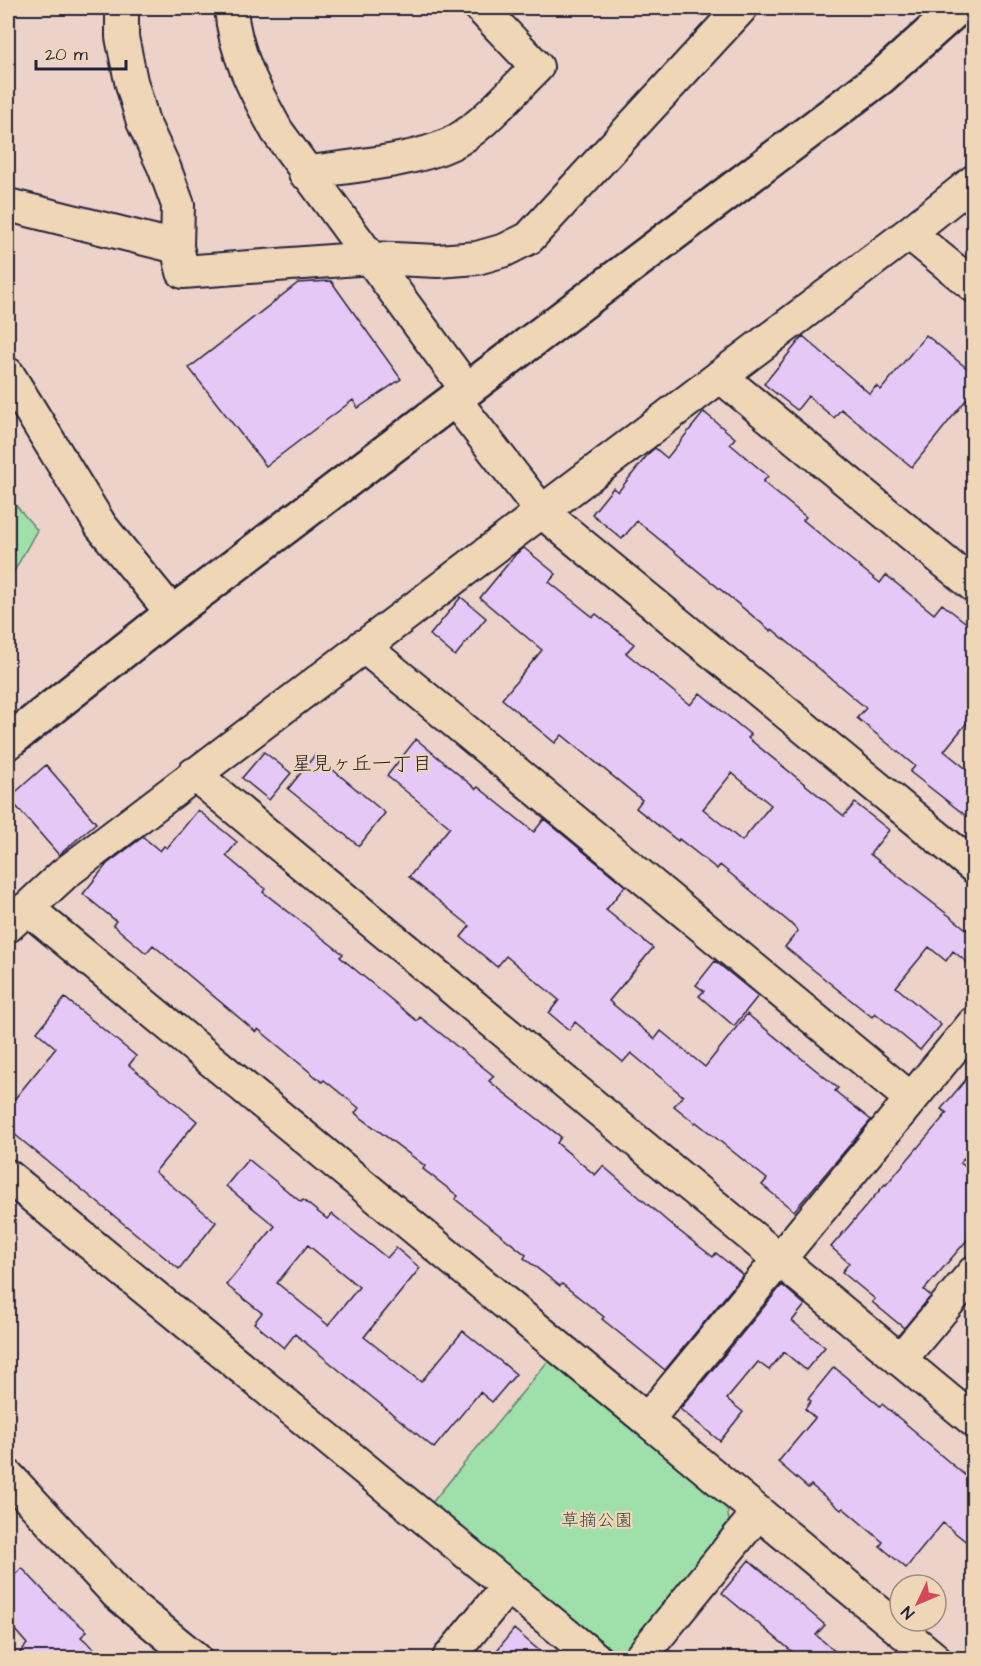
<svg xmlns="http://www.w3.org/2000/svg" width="981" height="1666" viewBox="0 0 981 1666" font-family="'Architects Daughter','Klee One',sans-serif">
  <rect width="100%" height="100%" fill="#ecd2c9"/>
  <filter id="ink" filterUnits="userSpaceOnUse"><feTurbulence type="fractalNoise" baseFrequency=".0167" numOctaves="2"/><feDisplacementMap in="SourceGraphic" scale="12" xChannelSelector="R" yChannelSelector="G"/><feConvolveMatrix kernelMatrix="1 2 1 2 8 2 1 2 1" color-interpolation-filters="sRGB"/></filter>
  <g filter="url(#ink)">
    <path fill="#9fe0aa" stroke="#608172" stroke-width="1.5" d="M 8,496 L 37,530 L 8,582 Z
      M 548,1361 L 727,1507 L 729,1521 L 624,1655 L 610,1651 L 431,1504 Z"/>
    <path fill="#e6c8f6" stroke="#22223b" stroke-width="1.5" fill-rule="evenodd" d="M 331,281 L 401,379 L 358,408 L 353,400 L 266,466 L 189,368 L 298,283 Z
      M 926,335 L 974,374 L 974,390 L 912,467 L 841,409 L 834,418 L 808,396 L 797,410 L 764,384 L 803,336 L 870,394 L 876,386 L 881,390 Z
      M 704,412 L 735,438 L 730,444 L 768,476 L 763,482 L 806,517 L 803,520 L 844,554 L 880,583 L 886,575 L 934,614 L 942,604 L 974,629 L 974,714 L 944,751 L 974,775 L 974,822 L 910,772 L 915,766 L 857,718 L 866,708 L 772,629 L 771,631 L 637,521 L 622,539 L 592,514 L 613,488 L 618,492 L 649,453 L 655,448 L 667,458 Z
      M 524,548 L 556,574 L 549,582 L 593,617 L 596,614 L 634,644 L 626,653 L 690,705 L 700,693 L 751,735 L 748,738 L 844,816 L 855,803 L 889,830 L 870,854 L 974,935 L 974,968 L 953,951 L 946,961 L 929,947 L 896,987 L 941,1025 L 920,1050 L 875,1013 L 872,1017 L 785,947 L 798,931 L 789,922 L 720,865 L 717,869 L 679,839 L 678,841 L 636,808 L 642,800 L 562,735 L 555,743 L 502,699 L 542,650 L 480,598 L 516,554 ZM 732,773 L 771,805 L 742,841 L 703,809 Z
      M 461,597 L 486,618 L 455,656 L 430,635 Z
      M 416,739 L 476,789 L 478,787 L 534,832 L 544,819 L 625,886 L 606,910 L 653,948 L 609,1001 L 655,1039 L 661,1031 L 705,1067 L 747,1014 L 838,1088 L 835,1091 L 871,1120 L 794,1211 L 762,1185 L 767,1179 L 696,1122 L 695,1123 L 674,1106 L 683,1096 L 631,1053 L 623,1062 L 575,1022 L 569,1030 L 549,1013 L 559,1000 L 506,956 L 497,967 L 461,937 L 470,926 L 409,877 L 450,827 L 387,776 Z
      M 264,752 L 291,773 L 269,800 L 242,778 Z
      M 315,755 L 385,813 L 359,846 L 288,789 Z
      M 46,765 L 96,823 L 59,855 L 9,798 Z
      M 198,810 L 237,842 L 226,856 L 265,889 L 263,892 L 343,954 L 340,957 L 417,1021 L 420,1017 L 494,1076 L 489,1081 L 561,1137 L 557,1143 L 595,1175 L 603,1166 L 674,1227 L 713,1257 L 716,1253 L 743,1275 L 665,1370 L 602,1319 L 604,1317 L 562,1284 L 560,1286 L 524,1258 L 526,1255 L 455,1199 L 458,1196 L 423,1169 L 425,1166 L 355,1113 L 359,1108 L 324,1080 L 322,1082 L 258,1029 L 256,1032 L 153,945 L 146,953 L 113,925 L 116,921 L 83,894 L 107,864 L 143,837 L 160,851 L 164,846 L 167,848 Z
      M 715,961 L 758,996 L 734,1026 L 699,996 L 704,991 L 696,985 Z
      M 65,998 L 136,1056 L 129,1065 L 197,1121 L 155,1172 L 216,1222 L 179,1269 L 8,1129 L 8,1107 L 56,1048 L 37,1032 Z
      M 974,1070 L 974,1147 L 960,1163 L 974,1174 L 974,1232 L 924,1290 L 931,1296 L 904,1328 L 872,1302 L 875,1299 L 842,1272 L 849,1263 L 831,1247 L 885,1184 L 886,1185 L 947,1113 L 941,1109 Z
      M 248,1159 L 301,1202 L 303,1200 L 327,1219 L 332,1214 L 387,1258 L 396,1248 L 420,1268 L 364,1337 L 421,1382 L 463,1331 L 516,1374 L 492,1402 L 480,1392 L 434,1448 L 295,1334 L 284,1348 L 254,1323 L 262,1313 L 226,1285 L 275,1226 L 226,1186 ZM 308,1245 L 359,1287 L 328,1325 L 277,1283 Z
      M 782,1285 L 805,1305 L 792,1321 L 825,1347 L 806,1370 L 784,1352 L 769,1370 L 758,1362 L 727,1399 L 743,1412 L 720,1441 L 680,1409 Z
      M 834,1367 L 880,1406 L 882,1404 L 917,1433 L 916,1434 L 974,1483 L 974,1548 L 943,1523 L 906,1568 L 880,1546 L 883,1542 L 843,1508 L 841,1510 L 811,1485 L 808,1488 L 778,1462 L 815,1418 L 805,1409 L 811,1401 L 808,1399 Z
      M 749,1560 L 825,1625 L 816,1635 L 844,1659 L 801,1659 L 722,1593 Z
      M 22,1568 L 60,1608 L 87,1631 L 81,1637 L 106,1659 L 15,1659 L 27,1644 L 8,1622 L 8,1581 Z
      M 514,1629 L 549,1659 L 490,1659 Z"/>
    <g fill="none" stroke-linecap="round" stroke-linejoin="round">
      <defs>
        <path id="street" d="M 122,8 L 122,37 L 131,81 L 143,122 L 164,167 L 178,205 L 177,247
          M 231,8 C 234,52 256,93 277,131 L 467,390
          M 305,173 C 348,166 412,162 450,144 C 479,131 513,90 537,67 L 481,8
          M 8,205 L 177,247 L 183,272 L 371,258 L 438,261 L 477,258 L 505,250 L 529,238 L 741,8
          M 909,233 L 974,286
          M 8,374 L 101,526 L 172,613
          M 720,376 L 974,586
          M 454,399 L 542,512 L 974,867
          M 363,646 L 911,1099
          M 194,774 L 974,1421
          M 27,908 L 647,1420 L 974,1023
          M 8,926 L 64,874 L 909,233 L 974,181
          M 8,1176 L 595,1658
          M 900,1360 L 974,1272
          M 647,1420 L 934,1658
          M 8,1476 L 117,1594 L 195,1658
          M 449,1658 L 507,1587
          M 640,1658 L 758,1513"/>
        <path id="secondary" d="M 8,742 L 172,613 L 881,77 L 958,8"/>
      </defs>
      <use href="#street" stroke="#22223b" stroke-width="36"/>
      <use href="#secondary" stroke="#22223b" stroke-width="38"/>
      <use href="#street" stroke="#eed6b6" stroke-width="32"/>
      <use href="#secondary" stroke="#eed6b6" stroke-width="33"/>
    </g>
  </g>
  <g text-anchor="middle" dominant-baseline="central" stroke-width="4.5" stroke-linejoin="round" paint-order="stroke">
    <g font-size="18" fill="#3b4851" stroke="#eed6b6">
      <text x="597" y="1520">草摘公園</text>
    </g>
    <g font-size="20" fill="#22223b" stroke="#eed6b6">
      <text x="362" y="764">星見ヶ丘一丁目</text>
    </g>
  </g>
  <rect width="981" height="1666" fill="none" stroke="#eed6b6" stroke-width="30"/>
  <rect x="15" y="15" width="951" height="1636" fill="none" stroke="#22223b" stroke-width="2" filter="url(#ink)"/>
  <g transform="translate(918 1603) rotate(226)"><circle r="28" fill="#eed6b6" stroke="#9c8e85" stroke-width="1.5"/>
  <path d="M0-4.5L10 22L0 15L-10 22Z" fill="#d1495b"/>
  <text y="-9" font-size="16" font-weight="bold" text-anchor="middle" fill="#22223b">N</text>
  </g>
  <path d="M36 60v9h90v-9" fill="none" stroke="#22223b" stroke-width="3"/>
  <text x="45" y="60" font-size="18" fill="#22223b" stroke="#eed6b6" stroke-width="4.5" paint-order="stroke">20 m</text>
</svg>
